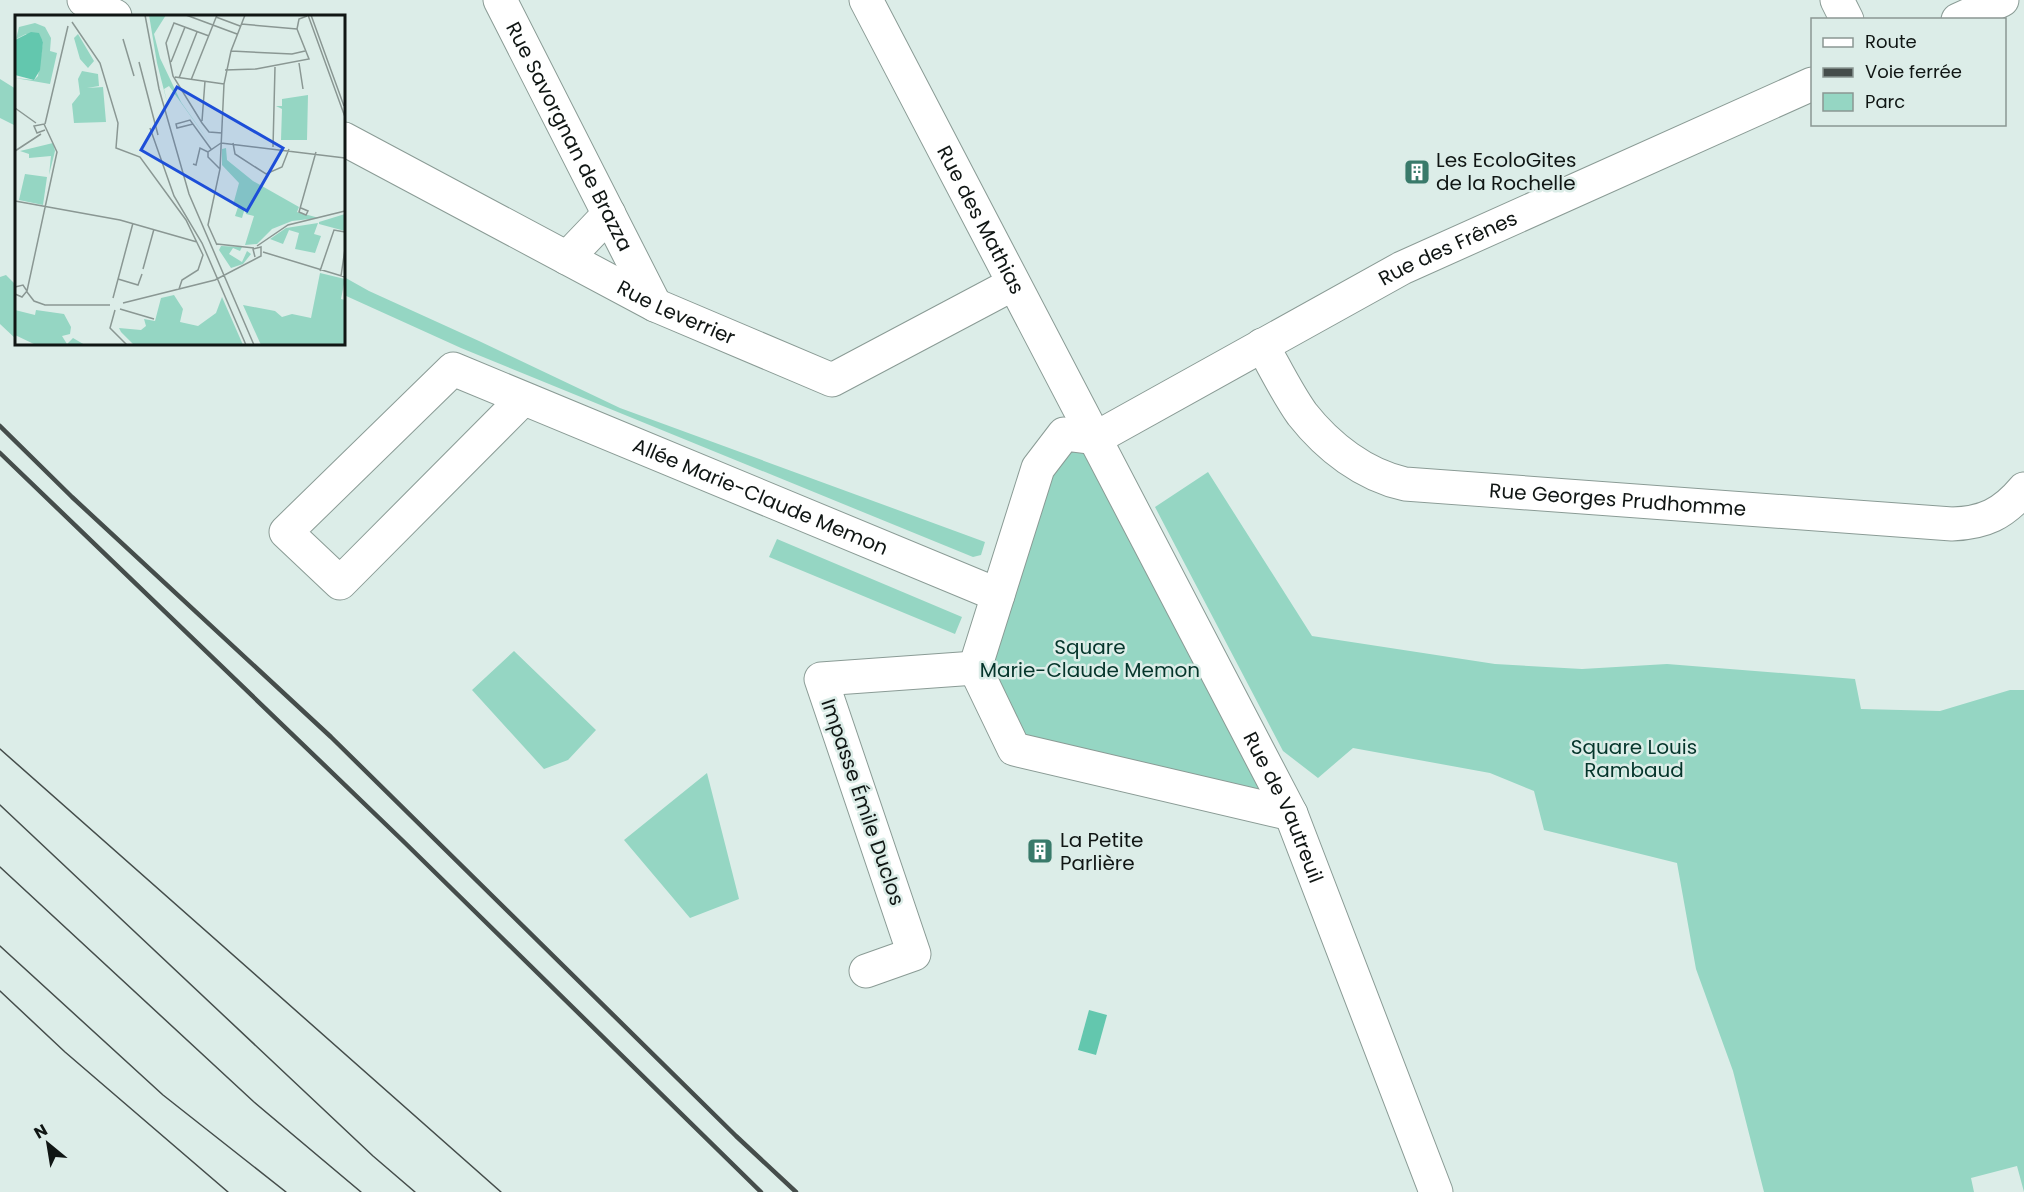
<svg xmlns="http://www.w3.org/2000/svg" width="2024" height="1192" viewBox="0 0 2024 1192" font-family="Poppins,sans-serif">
  <rect width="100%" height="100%" fill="#dcede8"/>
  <path fill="#95d6c3" d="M 0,79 L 16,89 L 16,126 L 0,118 Z
    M 6,275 L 16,285 L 16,339 L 0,324 L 0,277 Z
    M 344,277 L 369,291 L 479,341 L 620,408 L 985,542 L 981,555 L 973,557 L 461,348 L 344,295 Z
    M 1096,438 L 1291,814 L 1014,749 L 975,668 L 1038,468 Z
    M 1208,472 L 1312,636 L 1495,664 L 1582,669 L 1667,664 L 1855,679 L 1861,709 L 1940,711 L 2010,690 L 2024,690 L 2024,1192 L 2017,1166 L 1971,1178 L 1974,1192 L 1764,1192 L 1733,1071 L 1696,969 L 1677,863 L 1544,830 L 1534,791 L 1490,773 L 1353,748 L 1318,778 L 1283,751 L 1155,507 Z
    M 777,539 L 962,617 L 955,634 L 769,557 Z
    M 514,651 L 596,730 L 568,760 L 544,769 L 472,690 Z
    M 707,773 L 739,899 L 690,918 L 624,840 Z"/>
  <path fill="#63c7ae" d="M 1089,1010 L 1107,1015 L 1096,1055 L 1078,1050 Z"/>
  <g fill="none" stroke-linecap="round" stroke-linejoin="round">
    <defs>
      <g id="minor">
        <path d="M 84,0 L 115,16"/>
        <path id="s1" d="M 500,0 L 655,305"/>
        <path id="s2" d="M 866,0 L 1291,814 L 1436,1192"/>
        <path d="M 1837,0 L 1847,20"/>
        <path d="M 1958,20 L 2002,0"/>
        <path id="s3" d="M 344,139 L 655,305 L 832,380 L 1013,284"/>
        <path d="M 567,258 L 609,214"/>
        <path id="s4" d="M 1262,345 C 1275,368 1287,393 1302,414 C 1328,447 1364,475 1405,484 L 1952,524 C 1984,523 2003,514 2024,489"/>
        <path id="s5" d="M 523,399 L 340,583 L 286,532 L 453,369 L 998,595"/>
        <path id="s6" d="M 1096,438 L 1402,268 L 1812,84"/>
        <path d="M 1096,438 L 1064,434 L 1038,468 L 975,668 L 1014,749 L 1291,814"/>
        <path d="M 866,971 L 914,954 L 821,679 L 975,668"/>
      </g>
    </defs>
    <use href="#minor" stroke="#8a9b95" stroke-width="35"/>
    <use href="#minor" stroke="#fff" stroke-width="33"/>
    <path stroke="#454d4b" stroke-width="1.5" d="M 0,749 L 501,1192
      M 0,805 L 373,1156 L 415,1192
      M 0,867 L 254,1102 L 361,1192
      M 0,946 L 163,1095 L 286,1192
      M 0,991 L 65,1052 L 228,1192"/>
    <path stroke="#454d4b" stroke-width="4.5" d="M 0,426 L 72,497 L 331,737 L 736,1136 L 796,1192
      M 0,453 L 402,840 L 761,1192"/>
  </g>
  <defs>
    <symbol id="building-square" viewBox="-11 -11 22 22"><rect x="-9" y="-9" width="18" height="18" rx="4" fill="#397a6a" stroke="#dcede8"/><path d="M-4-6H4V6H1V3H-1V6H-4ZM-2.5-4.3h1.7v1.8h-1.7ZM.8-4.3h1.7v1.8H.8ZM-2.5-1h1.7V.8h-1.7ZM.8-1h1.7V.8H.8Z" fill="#fff"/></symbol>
  </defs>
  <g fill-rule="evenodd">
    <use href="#building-square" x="1402" y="157" width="30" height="30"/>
    <use href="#building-square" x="1025" y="836" width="30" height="30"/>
  </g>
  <g text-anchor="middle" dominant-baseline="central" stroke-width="5" stroke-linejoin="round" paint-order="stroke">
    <g font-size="20" fill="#101614" stroke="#dcede8">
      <text stroke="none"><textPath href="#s1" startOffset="153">Rue Savorgnan de Brazza</textPath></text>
      <text stroke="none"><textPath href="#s2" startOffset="248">Rue des Mathias</textPath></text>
      <text stroke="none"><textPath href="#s6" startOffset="400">Rue des Frênes</textPath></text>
      <text stroke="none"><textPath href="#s3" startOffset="375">Rue Leverrier</textPath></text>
      <text stroke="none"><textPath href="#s5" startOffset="900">Allée Marie-Claude Memon</textPath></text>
      <text stroke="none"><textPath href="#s4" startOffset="420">Rue Georges Prudhomme</textPath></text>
      <text transform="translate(863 802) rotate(71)">Impasse Émile Duclos</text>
      <text stroke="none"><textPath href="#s2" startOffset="909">Rue de Vautreuil</textPath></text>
    </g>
    <g font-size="20" fill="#101614" stroke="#dcede8" text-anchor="start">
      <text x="1436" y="160">Les EcoloGites<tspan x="1436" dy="23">de la Rochelle</tspan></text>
      <text x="1060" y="840">La Petite<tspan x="1060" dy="23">Parlière</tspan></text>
    </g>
    <g font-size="20" fill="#05352b" stroke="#dcede8">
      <text x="1090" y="647">Square<tspan x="1090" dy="23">Marie-Claude Memon</tspan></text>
      <text x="1634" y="747">Square Louis<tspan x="1634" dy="23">Rambaud</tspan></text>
    </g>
  </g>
  <g transform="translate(15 15)">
    <rect width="330" height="330" fill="#dcede8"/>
    <path d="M 134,0 L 151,0 L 139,19 L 145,43 L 166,87 L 197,131 L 154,71 L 149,74 L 153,91 L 142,48 ZM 20,8 L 30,12 L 36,23 L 35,36 L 42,38 L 35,69 L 0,63 L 19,65 L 23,61 L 28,26 L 11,19 L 1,24 L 4,12 ZM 63,19 L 79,46 L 73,53 L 65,44 L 59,23 ZM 67,56 L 83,59 L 84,71 L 72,73 L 88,72 L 91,107 L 59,108 L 57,89 L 65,79 L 63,64 ZM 293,80 L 292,125 L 266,125 L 267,94 L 261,91 L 267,91 L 267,84 ZM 38,128 L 40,136 L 34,160 L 36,141 L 14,143 L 14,139 L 5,136 ZM 211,133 L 212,145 L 238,166 L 284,192 L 282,197 L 304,203 L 277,206 L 257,214 L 242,229 L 230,230 L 239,201 L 231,199 L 230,193 L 227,203 L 220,201 L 223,192 L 218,190 L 224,168 L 207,150 L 207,134 ZM 10,159 L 32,162 L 28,190 L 4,185 ZM 330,199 L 330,216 L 304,209 L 304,207 ZM 303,208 L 299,219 L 306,221 L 300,238 L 280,234 L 284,218 L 274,215 L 268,229 L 255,224 L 271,213 ZM 206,231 L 227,232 L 225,236 L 218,233 L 214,239 L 227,247 L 232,236 L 236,239 L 228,249 L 216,253 L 204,235 ZM 305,258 L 330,264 L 326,284 L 330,285 L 330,330 L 246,330 L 228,290 L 260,296 L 267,302 L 277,299 L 296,303 ZM 159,280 L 168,294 L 165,307 L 183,311 L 201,298 L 207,282 L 228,330 L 119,330 L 106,317 L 104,313 L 126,315 L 131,311 L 129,304 L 140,306 L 146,283 ZM 0,295 L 20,300 L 21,295 L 49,299 L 56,312 L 55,319 L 47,321 L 52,329 L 58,323 L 70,330 L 21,330 L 0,320 Z" fill="#95d6c3"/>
    <path d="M 16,17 L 24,18 L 28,27 L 25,55 L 19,65 L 0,60 L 0,25 Z" fill="#63c7ae"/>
    <path fill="none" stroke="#8a9793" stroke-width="1.5" d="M 130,0 L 144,74 L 174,179 L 239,330M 171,0 L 222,19M 293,0 L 330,102M 296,0 L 329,91M 201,2 L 225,11M 57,7 L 85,48 L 103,108 L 101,133 L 125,142 L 171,205 L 188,240 L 183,255 L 167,265 L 164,274M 226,9 L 282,14M 194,21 L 159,8 L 151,28 L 158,61 L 187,108 L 194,117 L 207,118M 108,24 L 119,61M 216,36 L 277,39 L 290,36M 124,47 L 143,120M 156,47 L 170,12M 284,48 L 288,74M 210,55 L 241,54 L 294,44 L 282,14 L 284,4 L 292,1M 160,62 L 209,69M 164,63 L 182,17M 176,65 L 202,0M 0,93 L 21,108M 187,106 L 190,66M 30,109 L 53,11M 178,109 L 162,113 L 161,109 L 175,105 L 196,134M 135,113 L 159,181 L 187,228 L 231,330M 206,128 L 330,143M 218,128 L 220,139 L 251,159 L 267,152 L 274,134M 258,132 L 260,52M 0,136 L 26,119M 178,149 L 181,150 L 185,133 L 193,137M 205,154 L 193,142 L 193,137 L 206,128M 0,186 L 105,205 L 182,227M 286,193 L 293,196 L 291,200 L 284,197 L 301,137M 202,229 L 239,233M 202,230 L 193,210 L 205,154 L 209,69 L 216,36 L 230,0M 242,231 L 273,210 L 330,196M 248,237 L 330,262M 128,254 L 139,214M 305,256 L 319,215 L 330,217M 326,261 L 330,234M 103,264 L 123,270 L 127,259M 0,272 L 8,270 L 12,276 L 7,282 L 0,279M 12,276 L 42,137 L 29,109 L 19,111 L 22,118 L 30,115M 12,277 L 19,286 L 30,290 L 95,290M 98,283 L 118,208M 108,288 L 200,265 L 246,241 L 246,232 L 238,234 L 240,242M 105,294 L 139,304M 100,295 L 95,313 L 112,330"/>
    <path fill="#1d4ed8" fill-opacity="0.15" stroke="#1d4ed8" stroke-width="3" d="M 162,72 L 268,133 L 232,196 L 126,135 Z"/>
    <rect width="330" height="330" fill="none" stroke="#101614" stroke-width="3"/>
  </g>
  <rect x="1811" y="18" width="195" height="108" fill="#dcede8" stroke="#8a9793" stroke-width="1.5"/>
  <rect x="1823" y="38" width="30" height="9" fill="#ffffff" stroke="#8a9793" stroke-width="1.5"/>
  <text x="1865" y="48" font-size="18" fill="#101614">Route</text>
  <rect x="1823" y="68" width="30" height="9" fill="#454d4b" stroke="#8a9793" stroke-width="1.5"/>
  <text x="1865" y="78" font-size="18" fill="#101614">Voie ferrée</text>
  <rect x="1823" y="93" width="30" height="18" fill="#95d6c3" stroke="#8a9793" stroke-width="1.5"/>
  <text x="1865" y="108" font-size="18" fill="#101614">Parc</text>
  <g transform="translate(48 1144) rotate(330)" stroke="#dcede8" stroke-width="4.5" paint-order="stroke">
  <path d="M0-4.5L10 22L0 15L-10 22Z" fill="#101614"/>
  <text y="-9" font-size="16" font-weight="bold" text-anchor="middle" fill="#101614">N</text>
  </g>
</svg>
